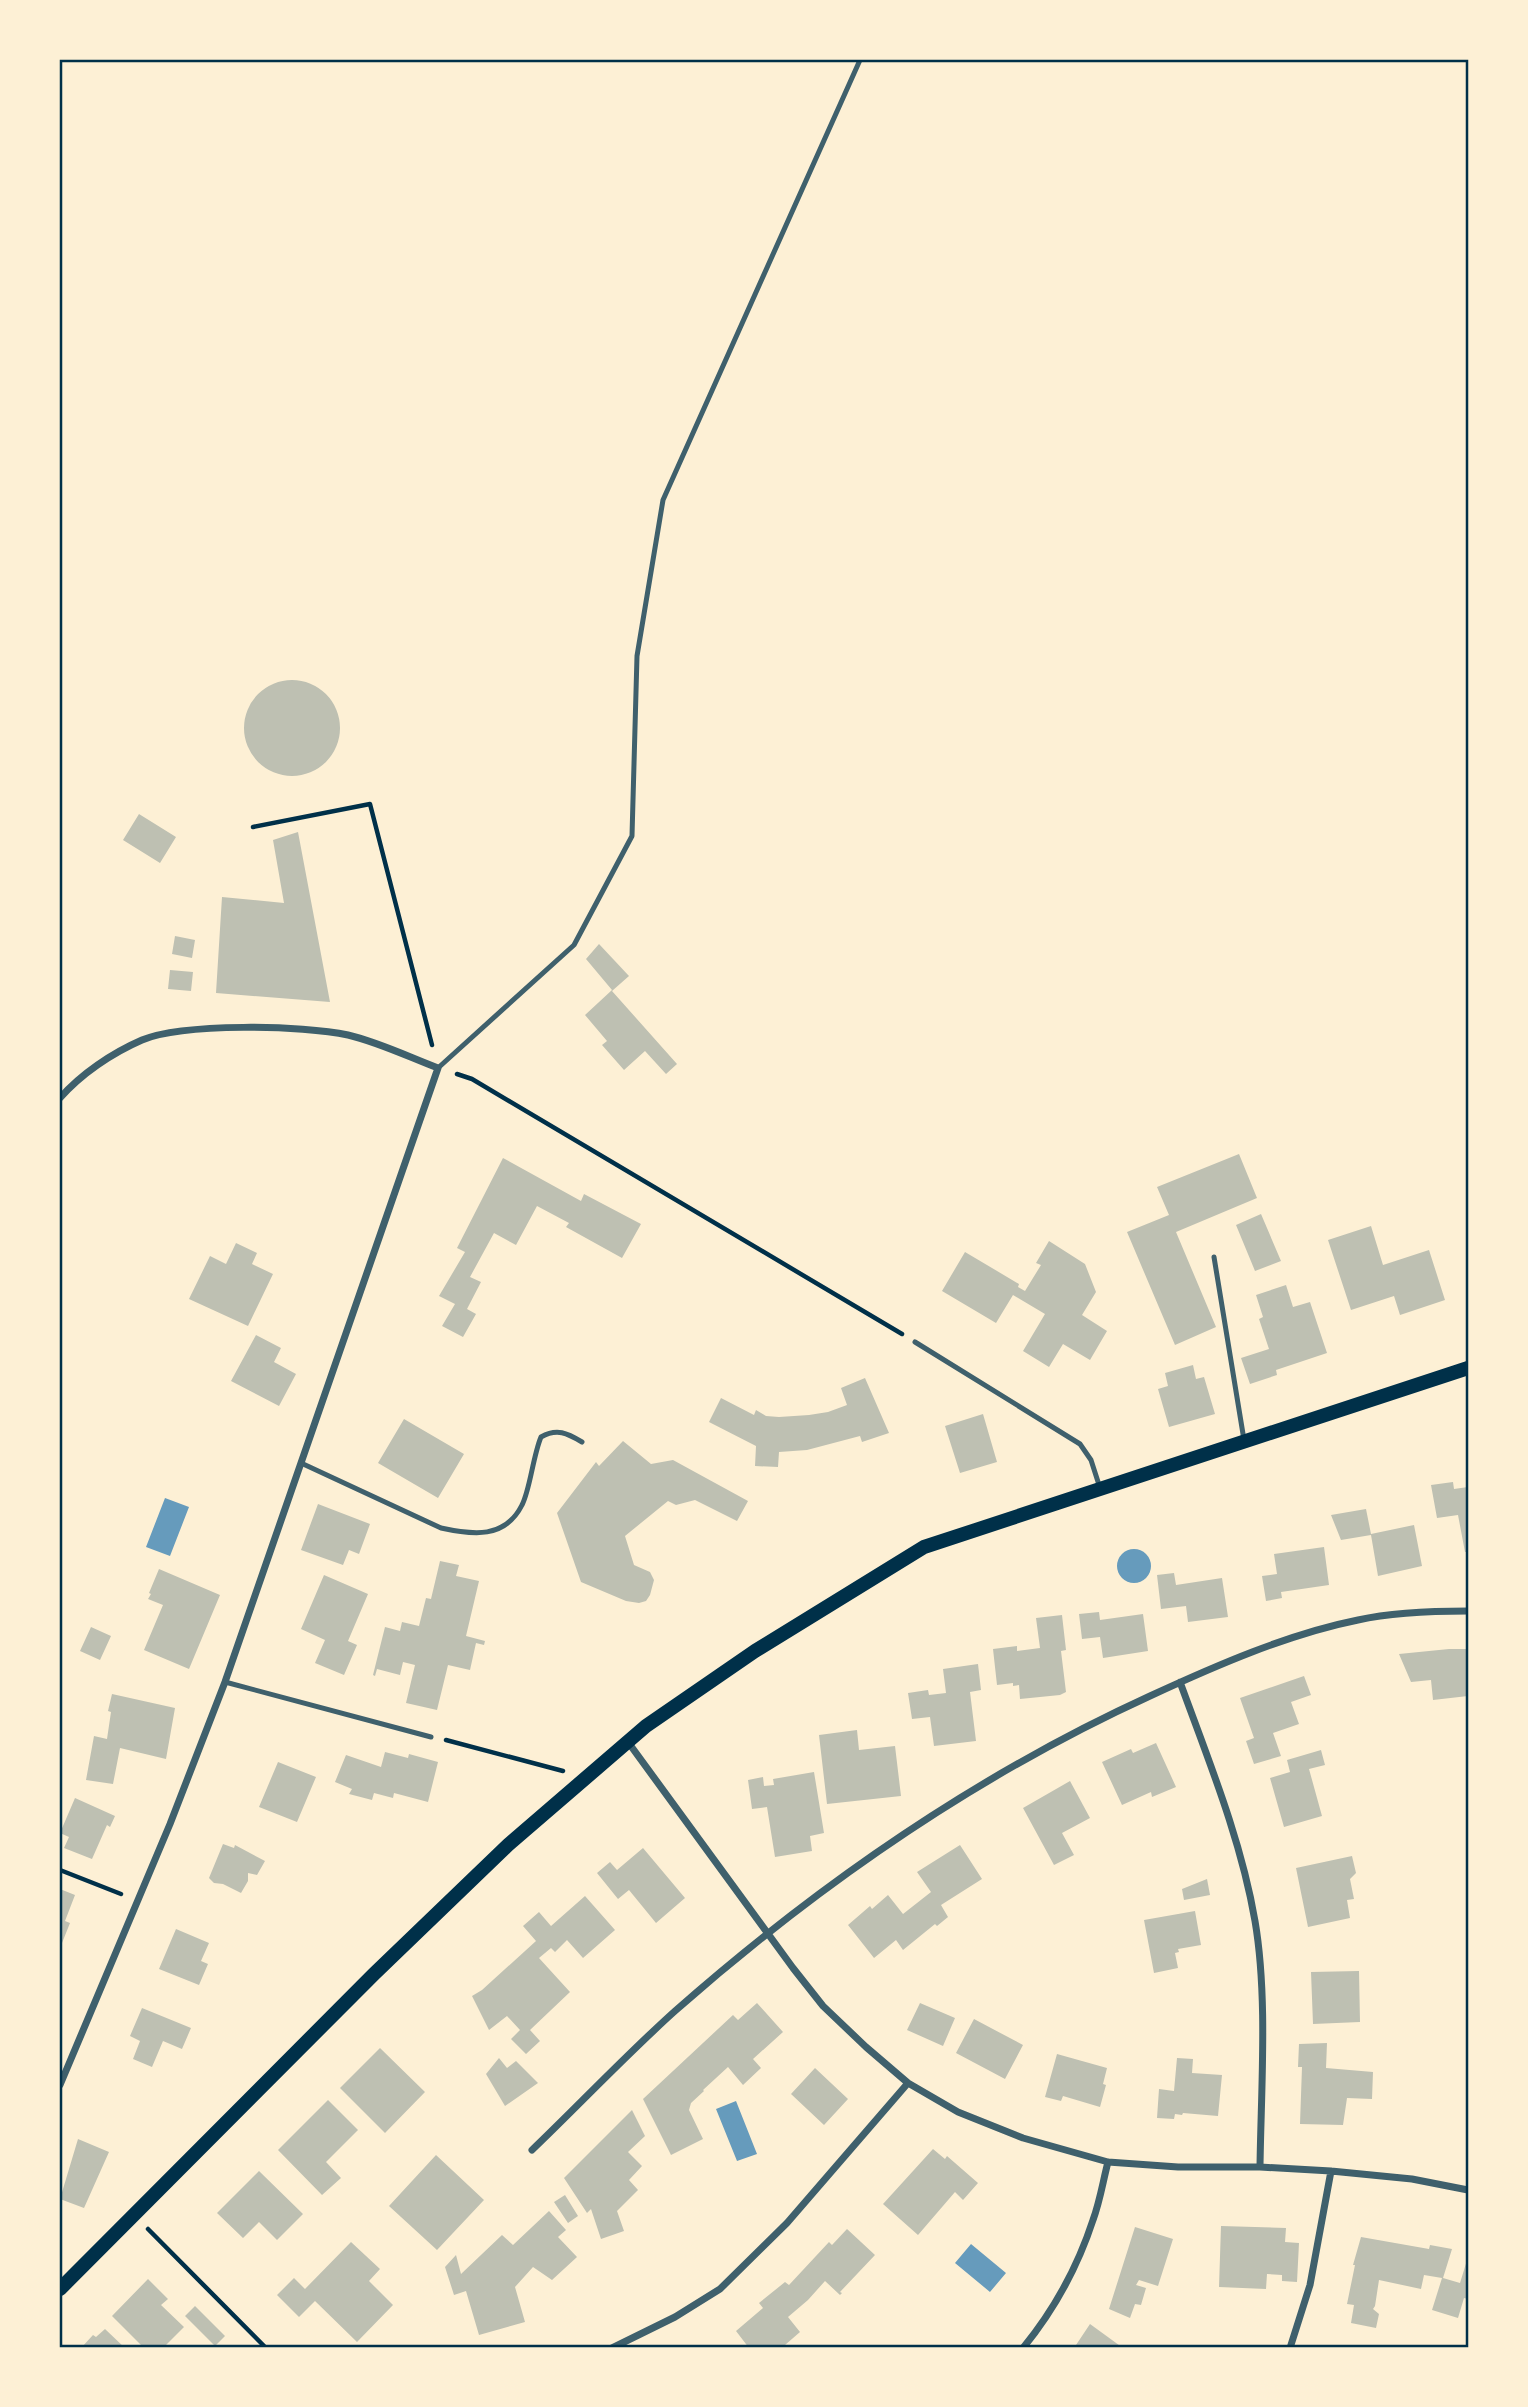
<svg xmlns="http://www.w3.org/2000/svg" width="1528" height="2407" viewBox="0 0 1528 2407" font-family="'Archivo Narrow',sans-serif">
  <rect width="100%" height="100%" fill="#fdf0d5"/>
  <path fill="#669bbc" d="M 165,1498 L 189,1507 L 170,1556 L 146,1547 Z
    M1117 1566a17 17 0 1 1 34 0a17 17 0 1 1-34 0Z
    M 736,2101 L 757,2154 L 737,2161 L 716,2109 Z
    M 971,2244 L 1006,2273 L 990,2292 L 955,2263 Z"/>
  <path fill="#bec0b2" d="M244 728a48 48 0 1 1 96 0a48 48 0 1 1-96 0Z
    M 139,814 L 176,837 L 160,863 L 123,840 Z
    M 298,832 L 330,1002 L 216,993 L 222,897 L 284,903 L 273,840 Z
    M 175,936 L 195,940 L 192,958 L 172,954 Z
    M 599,944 L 629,976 L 612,991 L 677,1064 L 666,1074 L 645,1051 L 624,1070 L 602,1045 L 607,1041 L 585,1015 L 612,990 L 586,959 Z
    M 170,970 L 193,972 L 191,991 L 168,989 Z
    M 1239,1154 L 1257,1198 L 1176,1232 L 1216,1327 L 1175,1345 L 1127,1232 L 1169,1215 L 1157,1187 Z
    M 503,1158 L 581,1201 L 584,1194 L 641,1224 L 622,1258 L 566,1227 L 569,1223 L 537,1206 L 516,1245 L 494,1233 L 470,1277 L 481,1282 L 467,1309 L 476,1314 L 463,1337 L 442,1326 L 455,1304 L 439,1296 L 465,1252 L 457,1248 Z
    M 1261,1214 L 1281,1261 L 1255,1271 L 1236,1225 Z
    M 1371,1226 L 1383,1265 L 1429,1250 L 1445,1300 L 1400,1315 L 1394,1296 L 1351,1310 L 1328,1240 Z
    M 1049,1241 L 1085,1264 L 1096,1292 L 1082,1315 L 1107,1331 L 1090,1360 L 1063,1344 L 1049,1367 L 1023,1351 L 1045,1314 L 1013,1295 L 996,1323 L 942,1291 L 965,1252 L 1019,1284 L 1018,1287 L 1025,1291 L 1041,1265 L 1036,1263 Z
    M 236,1243 L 257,1253 L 252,1264 L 273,1274 L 248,1326 L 189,1299 L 210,1256 L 226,1264 Z
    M 1286,1285 L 1293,1307 L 1310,1302 L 1327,1353 L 1276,1370 L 1277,1375 L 1250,1384 L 1241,1358 L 1269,1349 L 1259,1319 L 1263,1317 L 1256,1295 Z
    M 256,1335 L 281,1348 L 274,1362 L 296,1374 L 279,1406 L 231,1381 Z
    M 1193,1365 L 1196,1379 L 1204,1377 L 1215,1414 L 1169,1427 L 1158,1389 L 1168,1386 L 1165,1373 Z
    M 865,1378 L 889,1433 L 862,1442 L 860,1436 L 807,1450 L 779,1452 L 778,1467 L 755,1466 L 756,1446 L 709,1422 L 721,1398 L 754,1415 L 756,1410 L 766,1416 L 779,1417 L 809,1415 L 828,1412 L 847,1405 L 841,1388 Z
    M 983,1414 L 997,1462 L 960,1473 L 945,1426 Z
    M 404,1419 L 464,1454 L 438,1498 L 378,1463 Z
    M 623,1441 L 651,1464 L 673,1460 L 748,1501 L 737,1521 L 695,1500 L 676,1505 L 668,1501 L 625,1536 L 634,1565 L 650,1572 L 654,1580 L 650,1595 L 646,1601 L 639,1603 L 626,1601 L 581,1582 L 557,1513 L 596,1462 L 599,1466 Z
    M 1453,1482 L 1454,1489 L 1468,1487 L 1468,1552 L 1465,1552 L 1458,1515 L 1437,1518 L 1431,1485 Z
    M 318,1504 L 370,1524 L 359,1554 L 349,1550 L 343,1565 L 301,1550 Z
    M 1366,1509 L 1371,1534 L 1414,1525 L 1422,1566 L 1378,1576 L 1371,1535 L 1341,1540 L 1331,1515 Z
    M 1324,1547 L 1329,1585 L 1281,1592 L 1282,1598 L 1266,1601 L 1262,1576 L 1277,1574 L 1274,1554 Z
    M 440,1561 L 459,1565 L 456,1576 L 479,1581 L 466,1636 L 485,1641 L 484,1645 L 476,1643 L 470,1670 L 448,1665 L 437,1710 L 406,1703 L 415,1665 L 403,1662 L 400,1675 L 377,1669 L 375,1676 L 373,1675 L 385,1627 L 400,1631 L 402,1622 L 419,1626 L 426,1598 L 431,1599 Z
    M 159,1569 L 220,1595 L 189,1669 L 144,1650 L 163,1605 L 148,1599 L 151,1594 L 149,1593 Z
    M 1174,1573 L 1176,1585 L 1222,1578 L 1228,1617 L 1188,1622 L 1186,1606 L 1161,1609 L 1157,1575 Z
    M 324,1575 L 368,1594 L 348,1641 L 357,1645 L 344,1675 L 315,1663 L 325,1640 L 301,1629 Z
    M 1099,1612 L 1100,1620 L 1143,1614 L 1148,1651 L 1103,1658 L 1100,1637 L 1082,1639 L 1079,1614 Z
    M 1062,1615 L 1066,1650 L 1061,1651 L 1066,1692 L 1060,1695 L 1020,1699 L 1019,1685 L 1013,1686 L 1013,1683 L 997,1685 L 993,1649 L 1017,1646 L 1017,1651 L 1040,1648 L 1036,1618 Z
    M 91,1627 L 111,1636 L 100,1660 L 80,1651 Z
    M 1449,1649 L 1468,1649 L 1468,1696 L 1433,1700 L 1431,1680 L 1411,1682 L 1399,1654 Z
    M 978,1664 L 981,1690 L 970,1692 L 976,1741 L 934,1746 L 930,1717 L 912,1719 L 908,1693 L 928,1690 L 929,1695 L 946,1693 L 943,1669 Z
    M 1304,1676 L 1311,1695 L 1291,1702 L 1299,1724 L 1273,1733 L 1281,1756 L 1254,1764 L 1246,1741 L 1254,1738 L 1240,1698 Z
    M 112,1694 L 175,1708 L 166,1759 L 120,1748 L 113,1784 L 86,1780 L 94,1736 L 107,1739 L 111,1712 L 108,1711 Z
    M 857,1730 L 859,1750 L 895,1746 L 901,1796 L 827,1804 L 819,1735 Z
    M 1156,1743 L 1176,1787 L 1152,1797 L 1151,1792 L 1122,1805 L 1102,1762 L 1131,1749 L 1133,1753 Z
    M 1321,1750 L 1325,1765 L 1309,1769 L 1322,1816 L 1284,1827 L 1270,1778 L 1290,1772 L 1287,1760 Z
    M 385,1752 L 408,1758 L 409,1754 L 438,1762 L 428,1802 L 394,1793 L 393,1798 L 374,1793 L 372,1800 L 349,1794 L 352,1789 L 335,1782 L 346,1755 L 381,1767 Z
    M 278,1762 L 316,1777 L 297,1822 L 259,1807 Z
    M 814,1772 L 824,1833 L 810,1836 L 812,1851 L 775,1857 L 767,1807 L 752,1809 L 748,1780 L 763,1777 L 764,1786 L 774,1785 L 773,1779 Z
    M 1070,1781 L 1090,1818 L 1062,1833 L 1074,1855 L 1054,1865 L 1023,1808 Z
    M 75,1798 L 115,1816 L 110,1827 L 107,1825 L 92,1859 L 64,1848 L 69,1837 L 60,1833 Z
    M 223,1844 L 234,1848 L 235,1845 L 265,1861 L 257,1875 L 248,1873 L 248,1881 L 241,1893 L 223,1884 L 214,1883 L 209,1878 Z
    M 960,1845 L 982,1879 L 941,1905 L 948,1917 L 937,1926 L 935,1924 L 903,1950 L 896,1940 L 874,1958 L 848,1925 L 870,1906 L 872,1909 L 888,1895 L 903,1914 L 931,1892 L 917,1872 Z
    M 643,1848 L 685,1898 L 656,1923 L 629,1890 L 618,1899 L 597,1873 L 610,1862 L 617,1870 Z
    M 1352,1856 L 1356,1873 L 1350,1879 L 1354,1899 L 1347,1900 L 1350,1918 L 1308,1927 L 1296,1868 Z
    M 1207,1879 L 1210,1895 L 1184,1900 L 1182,1889 Z
    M 60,1889 L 75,1895 L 65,1921 L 70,1923 L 60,1948 Z
    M 585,1896 L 615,1930 L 583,1958 L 567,1940 L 555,1952 L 551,1948 L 539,1958 L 570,1992 L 530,2030 L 540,2041 L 526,2054 L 511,2039 L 520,2030 L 507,2016 L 489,2030 L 472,1996 L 482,1990 L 536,1941 L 523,1926 L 539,1912 L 551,1926 Z
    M 1195,1911 L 1201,1945 L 1178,1949 L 1179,1952 L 1175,1953 L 1178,1968 L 1154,1973 L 1144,1920 Z
    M 176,1929 L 209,1943 L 201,1961 L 208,1964 L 199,1985 L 159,1969 Z
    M 1359,1971 L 1360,2022 L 1313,2024 L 1311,1972 Z
    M 757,2003 L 783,2032 L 753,2059 L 761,2068 L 743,2085 L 728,2067 L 703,2090 L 704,2091 L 691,2103 L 689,2110 L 703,2139 L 671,2155 L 643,2099 L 733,2015 L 738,2020 Z
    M 920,2003 L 955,2018 L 943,2046 L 907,2030 Z
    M 142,2008 L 191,2028 L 182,2049 L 163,2041 L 152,2067 L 133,2059 L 140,2041 L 130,2036 Z
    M 974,2019 L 1023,2045 L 1005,2079 L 956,2053 Z
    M 1327,2043 L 1326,2068 L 1373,2072 L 1372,2099 L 1347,2098 L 1343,2125 L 1300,2124 L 1302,2067 L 1298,2067 L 1299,2044 Z
    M 380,2048 L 425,2092 L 385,2133 L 340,2088 Z
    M 1057,2054 L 1107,2068 L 1103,2084 L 1106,2085 L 1100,2107 L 1063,2096 L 1061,2101 L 1045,2097 Z
    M 499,2058 L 507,2068 L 516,2061 L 538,2083 L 505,2106 L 486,2074 Z
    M 1177,2058 L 1193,2059 L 1192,2073 L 1222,2075 L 1218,2116 L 1183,2113 L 1182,2115 L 1175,2114 L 1174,2119 L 1157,2118 L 1159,2089 L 1174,2091 Z
    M 815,2068 L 848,2099 L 824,2125 L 791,2094 Z
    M 328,2100 L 358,2130 L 326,2162 L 341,2178 L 322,2195 L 278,2150 Z
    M 632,2110 L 645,2136 L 628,2152 L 642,2166 L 629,2180 L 638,2190 L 617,2211 L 624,2231 L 601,2239 L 591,2209 L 587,2213 L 564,2178 Z
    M 78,2139 L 109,2152 L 84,2208 L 60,2199 Z
    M 933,2149 L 945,2159 L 947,2156 L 978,2183 L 963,2200 L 955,2192 L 918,2235 L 883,2204 Z
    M 436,2155 L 484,2200 L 437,2250 L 389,2206 Z
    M 259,2171 L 303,2214 L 277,2240 L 259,2222 L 243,2238 L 217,2213 Z
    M 565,2195 L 578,2216 L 568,2223 L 554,2202 Z
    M 549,2211 L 566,2230 L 558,2237 L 577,2257 L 552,2280 L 533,2267 L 515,2287 L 525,2322 L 479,2335 L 466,2291 L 454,2295 L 445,2267 L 456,2255 L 461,2274 L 502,2235 L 513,2245 Z
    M 1221,2226 L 1286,2228 L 1285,2242 L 1299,2243 L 1297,2282 L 1282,2281 L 1282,2275 L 1267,2274 L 1266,2289 L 1219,2287 Z
    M 1135,2227 L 1173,2239 L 1158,2286 L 1139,2280 L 1136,2285 L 1146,2288 L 1141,2305 L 1135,2304 L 1130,2318 L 1109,2309 Z
    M 847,2229 L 875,2255 L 840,2292 L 842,2293 L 840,2295 L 825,2281 L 808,2300 L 788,2317 L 800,2332 L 785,2345 L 787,2348 L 749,2348 L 736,2331 L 763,2308 L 759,2303 L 785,2282 L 789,2285 L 829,2242 L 832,2245 Z
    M 1361,2237 L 1429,2249 L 1430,2245 L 1452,2249 L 1443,2278 L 1460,2283 L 1468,2257 L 1468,2299 L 1464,2298 L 1458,2318 L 1432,2310 L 1442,2278 L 1424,2275 L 1421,2289 L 1379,2280 L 1375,2306 L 1373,2309 L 1379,2314 L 1376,2328 L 1351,2323 L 1354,2305 L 1347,2304 L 1355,2265 L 1353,2265 Z
    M 351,2242 L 380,2269 L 369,2281 L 393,2305 L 357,2342 L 315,2301 L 299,2317 L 277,2295 L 294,2278 L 305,2289 Z
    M 148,2279 L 168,2299 L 161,2305 L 184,2327 L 163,2348 L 144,2348 L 112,2316 Z
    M 195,2306 L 225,2336 L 215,2346 L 185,2316 Z
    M 1090,2324 L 1123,2348 L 1074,2348 Z
    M 105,2329 L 125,2348 L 81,2348 L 93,2335 L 96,2337 Z"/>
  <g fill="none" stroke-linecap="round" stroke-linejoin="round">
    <path stroke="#003049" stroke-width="4.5" d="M 253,827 L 370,804 L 432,1045
      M 457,1074 L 472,1079 L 902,1334
      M 446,1740 L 563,1771
      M 60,1870 L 121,1894
      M 148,2229 L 266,2348"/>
    <path stroke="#3f606c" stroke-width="5" d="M 438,1068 L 574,945 L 632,836 L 637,656 L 663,500 L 860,60
      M 1214,1257 L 1244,1440
      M 915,1342 L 1080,1444 L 1091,1460 L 1100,1488
      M 301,1463 L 441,1528 C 473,1535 505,1539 522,1505 C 530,1490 533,1456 541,1437 C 557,1428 567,1433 582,1442
      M 225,1682 L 431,1737"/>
    <path stroke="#3f606c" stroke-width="7" d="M 60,1098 C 81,1074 112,1053 142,1040 C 183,1023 303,1025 348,1035 C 378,1042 409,1057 438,1068 L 225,1682 L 170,1824 L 60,2085
      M 1180,1682 C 1208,1759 1241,1839 1255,1921 C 1268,1997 1261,2089 1260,2167
      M 628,1742 L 793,1968 L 823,2006 L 866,2047 L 908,2083 L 958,2112 L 1023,2138 L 1108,2162 L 1178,2167 L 1260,2167 L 1331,2171 L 1412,2179 L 1468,2190
      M 532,2150 C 580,2104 626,2055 675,2011 C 818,1885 977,1775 1150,1696 C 1215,1666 1288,1634 1358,1620 C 1394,1612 1432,1611 1468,1611
      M 612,2348 L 675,2317 L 720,2289 L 787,2223 L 908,2083
      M 1023,2348 C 1054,2310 1078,2266 1093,2220 C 1100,2201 1103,2181 1108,2162
      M 1290,2348 L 1310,2285 L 1331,2171"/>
    <path stroke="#003049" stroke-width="14" d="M 60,2289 L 374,1974 L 508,1845 L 646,1726 L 755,1651 L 924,1547 L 1468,1368"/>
  </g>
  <rect width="1528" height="2407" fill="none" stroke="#fdf0d5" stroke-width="122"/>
  <rect x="61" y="61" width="1406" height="2285" fill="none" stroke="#003049" stroke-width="2.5"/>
</svg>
